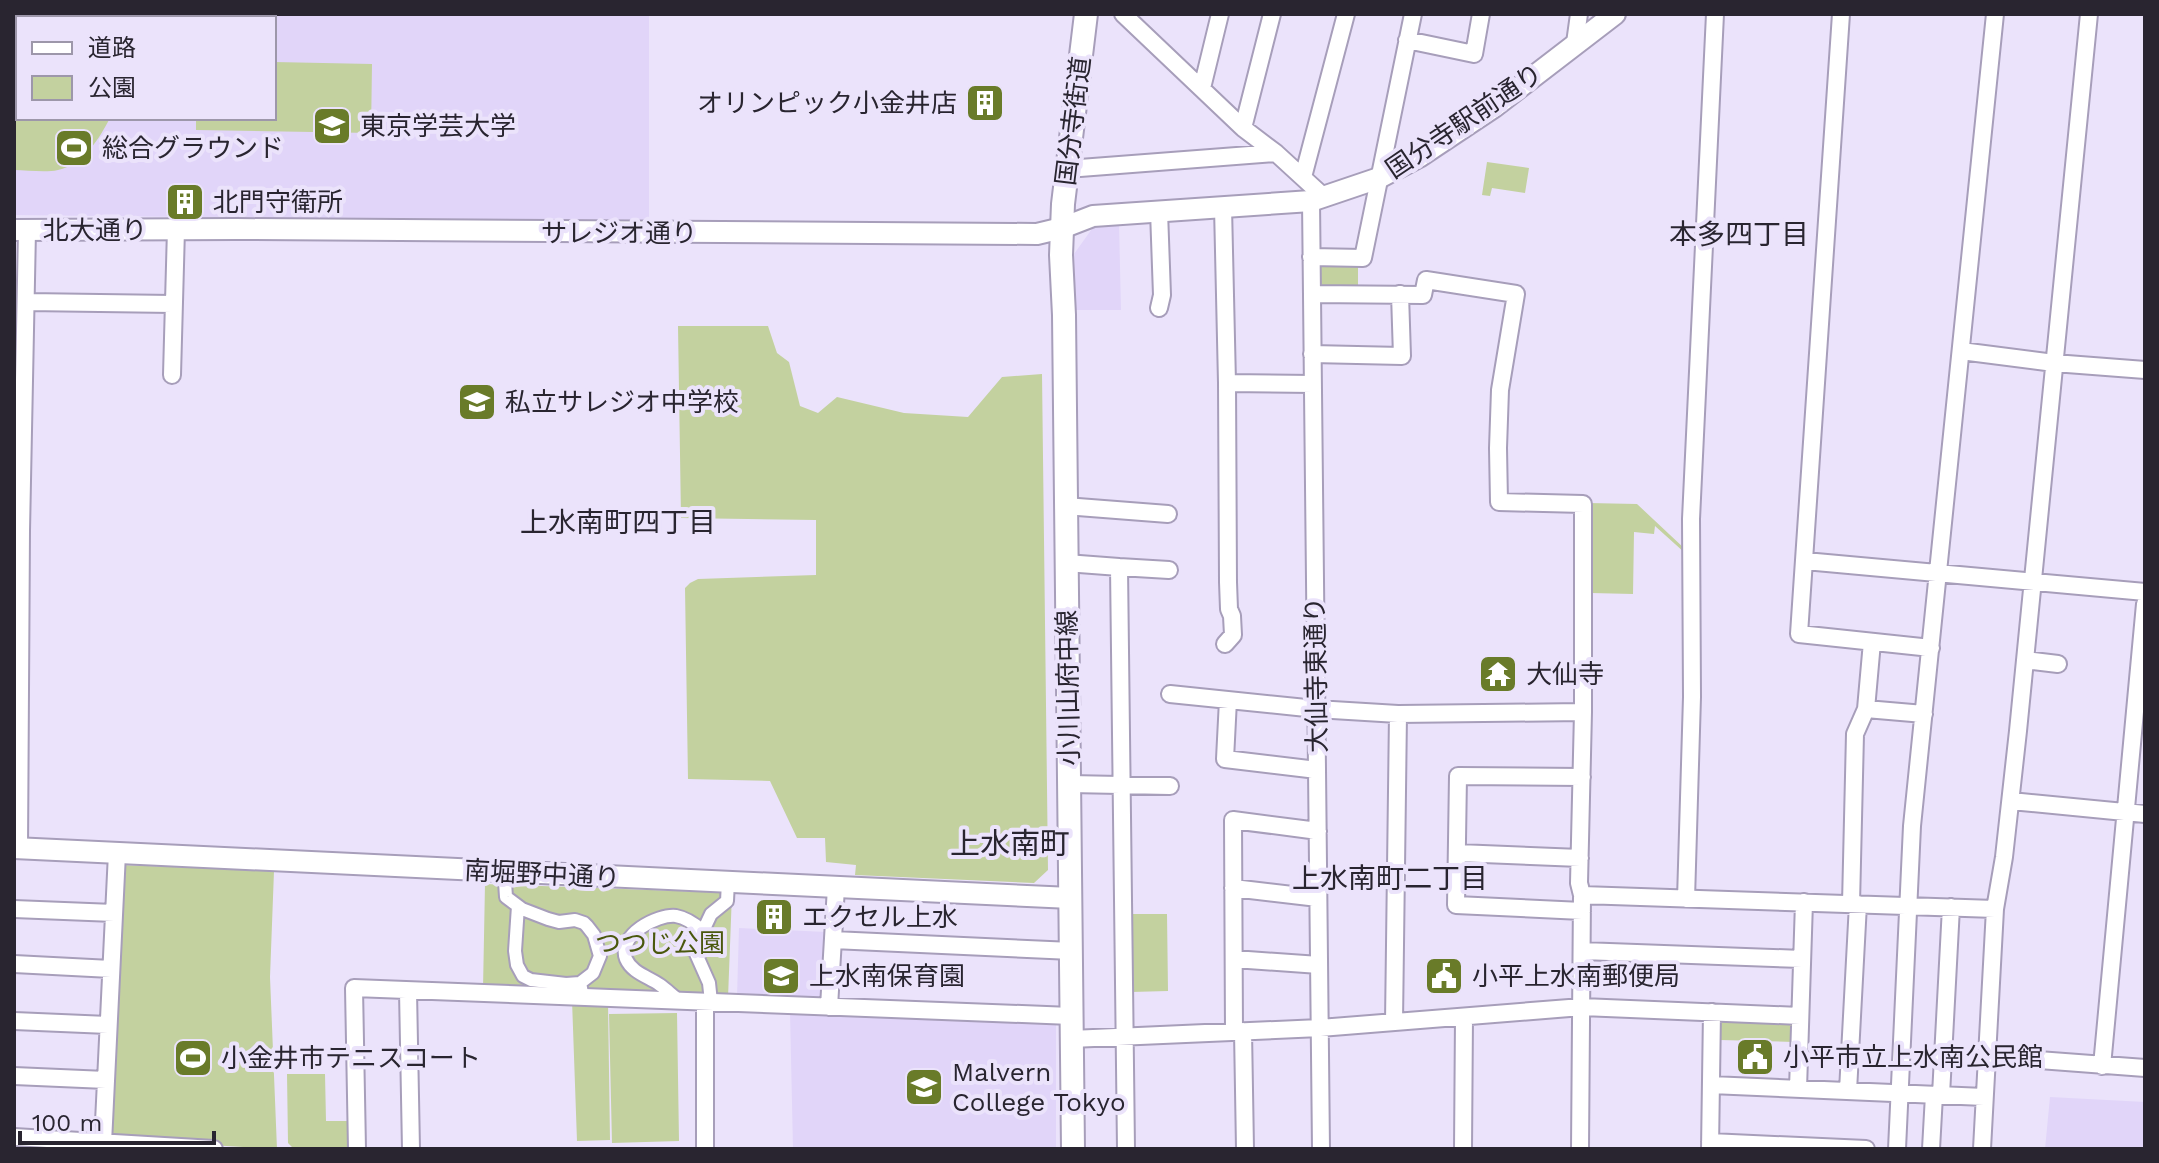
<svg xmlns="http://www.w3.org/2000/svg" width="2159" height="1163" viewBox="0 0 2159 1163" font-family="'Work Sans','Noto Sans JP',sans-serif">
  <rect width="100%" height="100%" fill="#ebe3fb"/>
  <path fill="#e1d5f9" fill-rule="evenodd" d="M 14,14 L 649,14 L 649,222 L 14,215 ZM 18,18 L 274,18 L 274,118 L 18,118 Z
    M 1119,223 L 1121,310 L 1075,310 L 1074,254 L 1094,226 Z
    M 739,928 L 827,932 L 824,996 L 817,1001 L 737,997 Z
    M 790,1011 L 1056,1024 L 1056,1149 L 793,1149 Z
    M 2050,1097 L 2145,1102 L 2145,1149 L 2045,1149 Z"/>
  <path fill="#c3d19f" d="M 14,14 L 70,14 L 77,18 L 18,18 L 18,118 L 110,118 C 99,139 84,164 58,170 C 45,173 27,170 14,170 Z
    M 274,62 L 372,64 L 371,133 L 196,130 L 196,118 L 274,118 Z
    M 1487,162 L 1529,168 L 1525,193 L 1492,188 L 1490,196 L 1482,195 Z
    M 1358,263 L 1358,289 L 1324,288 L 1319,281 L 1319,265 Z
    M 678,326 L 768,326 L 777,353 L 789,362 L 800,406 L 818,413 L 837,397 L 904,413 L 968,417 L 1002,377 L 1042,374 L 1048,870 L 1034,883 L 855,875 L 856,865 L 826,862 L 825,838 L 797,838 L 770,781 L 688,779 L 685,588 L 690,583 L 698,579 L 816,575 L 816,520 L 681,518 Z
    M 1588,503 L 1637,504 L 1685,549 L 1685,553 L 1655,526 L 1654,534 L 1634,532 L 1633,594 L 1591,593 Z
    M 122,865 L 274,871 L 270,977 L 277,1149 L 108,1139 Z
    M 485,884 L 732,893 L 728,998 L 483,989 Z
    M 1130,914 L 1167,914 L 1168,991 L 1131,992 Z
    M 572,1000 L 608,1002 L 610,1140 L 577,1141 Z
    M 677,1013 L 679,1141 L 612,1143 L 609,1014 Z
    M 1725,1018 L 1792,1021 L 1795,1026 L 1794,1042 L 1720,1040 L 1720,1024 Z
    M 287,1074 L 325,1074 L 326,1121 L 350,1121 L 350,1149 L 294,1149 L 288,1143 Z"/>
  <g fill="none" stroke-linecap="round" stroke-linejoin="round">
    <defs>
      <path id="pedestrian" d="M 505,882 L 506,897 L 522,909 L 548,919 L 559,922 L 575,920 L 584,923 L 587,926 L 594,935 L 600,956 L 593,973 L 580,983 L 583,998
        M 518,906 L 515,951 L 517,965 L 523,976 L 531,980 L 566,984 L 580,983
        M 680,1001 C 673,996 667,990 660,985 C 649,977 632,973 626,959 C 617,935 657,914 676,916 C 687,918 695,924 703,931
        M 711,1002 L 709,983 L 693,947 L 694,941 L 703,931 L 711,914 L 727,901 L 728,882"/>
      <path id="minor" d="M 1123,14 L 1243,128 L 1276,153 L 1324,197
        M 1841,14 L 1799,634 L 1931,648
        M 1407,40 L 1474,54 L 1481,14
        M 1575,43 L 1579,14
        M 1202,88 L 1220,14
        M 1243,128 L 1272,14
        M 1067,169 L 1276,153
        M 1303,177 L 1346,14
        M 1311,201 L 1321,1149
        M 1223,207 L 1227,383 L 1228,582 L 1229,609 L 1232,616 L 1233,635 L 1225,644
        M 1311,257 L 1363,258 L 1413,14
        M 1312,294 L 1423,295 L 1426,280 L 1516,294 L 1500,390 L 1498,448 L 1499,502 L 1583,504 L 1583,712 L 1579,883 L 1582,895 L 1580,1149
        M 27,302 L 173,304
        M 1159,308 L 1162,295 L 1159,211
        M 1961,351 L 2054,363 L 2145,370
        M 1312,354 L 1402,356 L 1400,294
        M 172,375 L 176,229
        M 1227,383 L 1313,384
        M 1065,506 L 1168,514
        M 1805,561 L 2145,592
        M 1066,563 L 1119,567 L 1126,1149
        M 1119,567 L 1169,570
        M 2025,660 L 2058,664
        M 1170,694 L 1316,709 L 1398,714 L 1583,712
        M 1228,700 L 1225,759 L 1317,770
        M 1866,709 L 1924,714
        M 1582,777 L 1458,776 L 1456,905 L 1582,911
        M 1070,784 L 1170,786
        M 2011,801 L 2145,814
        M 19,849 L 21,531 L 27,230
        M 1458,853 L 1580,858
        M 1233,888 L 1318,898
        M 1582,895 L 1995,909
        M 1686,899 L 1692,697 L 1691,519 L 1715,14
        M 1851,904 L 1855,734 L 1866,709 L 1872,642
        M 14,909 L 114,913
        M 833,940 L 1072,951
        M 1582,951 L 1802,959
        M 1234,959 L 1319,965
        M 14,964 L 111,969
        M 408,991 L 411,1149
        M 705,1002 L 705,1149
        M 829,1007 L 836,887
        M 14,1021 L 108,1025
        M 1394,1022 L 1398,714
        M 1243,1031 L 1245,1149
        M 1234,1032 L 1233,820 L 1318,831
        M 1071,1039 L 1320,1028 L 1582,1007 L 1800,1016
        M 1986,1056 L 2145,1068
        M 2102,1066 L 2145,604
        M 14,1076 L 106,1080
        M 1711,1085 L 1984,1097
        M 1798,1089 L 1804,902
        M 1848,1091 L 1858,904
        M 1941,1095 L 1951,907
        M 14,1137 L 214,1149
        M 1710,1142 L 1866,1149
        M 103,1143 L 117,853
        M 357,1149 L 354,988 L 1071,1016
        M 1463,1149 L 1464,1017
        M 1710,1149 L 1712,1012
        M 1897,1149 L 1912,826 L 1995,14
        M 1931,1149 L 1934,1095
        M 1982,1149 L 1995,909 L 2004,857 L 2018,731 L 2089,14"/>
      <path id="tertiary" d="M 14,230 L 236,229 L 1037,234 L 1062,228 L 1093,216 L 1311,201 L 1379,178 L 1419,157 L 1494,107 L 1615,14
        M 14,848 L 1071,898"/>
      <path id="secondary" d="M 1073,1149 L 1064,315 L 1061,255 L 1063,204 L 1086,14"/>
    </defs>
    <use href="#pedestrian" stroke="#a79eba" stroke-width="16"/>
    <use href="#minor" stroke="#a79eba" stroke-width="20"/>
    <use href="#tertiary" stroke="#a79eba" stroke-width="24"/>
    <use href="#secondary" stroke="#a79eba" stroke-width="26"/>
    <use href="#pedestrian" stroke="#fff" stroke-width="12"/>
    <use href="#minor" stroke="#fff" stroke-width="16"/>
    <use href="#tertiary" stroke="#fff" stroke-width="20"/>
    <use href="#secondary" stroke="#fff" stroke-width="22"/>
  </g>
  <defs>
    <symbol id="building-square" viewBox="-11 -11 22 22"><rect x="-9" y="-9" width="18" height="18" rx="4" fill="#697b29" stroke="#ebe3fb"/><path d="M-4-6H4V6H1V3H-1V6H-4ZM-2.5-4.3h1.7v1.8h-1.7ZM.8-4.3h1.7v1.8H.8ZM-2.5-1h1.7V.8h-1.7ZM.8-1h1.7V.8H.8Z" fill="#fff"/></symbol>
    <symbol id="university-square" viewBox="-11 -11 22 22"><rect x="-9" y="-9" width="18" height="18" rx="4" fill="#697b29" stroke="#ebe3fb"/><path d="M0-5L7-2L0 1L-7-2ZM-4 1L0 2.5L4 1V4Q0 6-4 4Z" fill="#fff"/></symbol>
    <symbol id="stadium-square" viewBox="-11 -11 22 22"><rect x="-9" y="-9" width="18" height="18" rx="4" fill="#697b29" stroke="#ebe3fb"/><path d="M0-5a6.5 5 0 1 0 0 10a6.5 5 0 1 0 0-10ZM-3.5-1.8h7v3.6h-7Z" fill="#fff"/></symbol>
    <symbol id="school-square" viewBox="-11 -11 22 22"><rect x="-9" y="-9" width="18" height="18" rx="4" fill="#697b29" stroke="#ebe3fb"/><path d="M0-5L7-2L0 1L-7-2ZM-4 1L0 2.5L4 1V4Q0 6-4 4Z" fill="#fff"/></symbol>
    <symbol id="temple-square" viewBox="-11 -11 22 22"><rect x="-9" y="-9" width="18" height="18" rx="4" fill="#697b29" stroke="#ebe3fb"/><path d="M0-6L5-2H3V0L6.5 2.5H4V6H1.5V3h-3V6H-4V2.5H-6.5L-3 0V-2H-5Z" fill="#fff"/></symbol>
    <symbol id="civic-square" viewBox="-11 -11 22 22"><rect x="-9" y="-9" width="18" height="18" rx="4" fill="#697b29" stroke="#ebe3fb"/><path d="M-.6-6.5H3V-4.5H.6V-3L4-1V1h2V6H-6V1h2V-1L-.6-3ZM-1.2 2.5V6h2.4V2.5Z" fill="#fff"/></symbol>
  </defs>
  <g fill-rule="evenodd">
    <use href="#building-square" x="963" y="81" width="44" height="44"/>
    <use href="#university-square" x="310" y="104" width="44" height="44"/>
    <use href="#stadium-square" x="52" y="126" width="44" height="44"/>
    <use href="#building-square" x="163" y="180" width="44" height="44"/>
    <use href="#school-square" x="455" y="380" width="44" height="44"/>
    <use href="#temple-square" x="1476" y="652" width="44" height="44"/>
    <use href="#building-square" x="752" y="895" width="44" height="44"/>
    <use href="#school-square" x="759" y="954" width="44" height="44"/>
    <use href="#civic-square" x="1422" y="954" width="44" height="44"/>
    <use href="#civic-square" x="1733" y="1035" width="44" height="44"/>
    <use href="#stadium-square" x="171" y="1036" width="44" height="44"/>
    <use href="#university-square" x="902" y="1065" width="44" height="44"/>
  </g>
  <g text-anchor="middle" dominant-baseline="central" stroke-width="8" stroke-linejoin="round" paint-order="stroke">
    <g font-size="26" fill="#292530" stroke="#ebe3fb" text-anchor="start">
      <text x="957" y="103" text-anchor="end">オリンピック小金井店</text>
      <text x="360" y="126">東京学芸大学</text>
      <text x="102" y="148">総合グラウンド</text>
      <text x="213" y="202">北門守衛所</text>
      <text x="505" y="402">私立サレジオ中学校</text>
      <text x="1526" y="674">大仙寺</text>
      <text x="802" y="917">エクセル上水</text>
      <text x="809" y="976">上水南保育園</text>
      <text x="1472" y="976">小平上水南郵便局</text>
      <text x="1783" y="1057">小平市立上水南公民館</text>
      <text x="221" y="1058">小金井市テニスコート</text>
      <text x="952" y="1072">Malvern<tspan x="952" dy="30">College Tokyo</tspan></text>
    </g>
    <g font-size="26" fill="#292530" stroke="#ebe3fb">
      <text transform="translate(1073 121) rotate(-83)">国分寺街道</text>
      <text transform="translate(1464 121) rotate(-34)">国分寺駅前通り</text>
      <text x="95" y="230">北大通り</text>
      <text x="619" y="233">サレジオ通り</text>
      <text transform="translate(1316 675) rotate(-91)">大仙寺東通り</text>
      <text transform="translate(1068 688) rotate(-91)">小川山府中線</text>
      <text transform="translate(542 874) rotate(3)">南堀野中通り</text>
    </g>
    <g font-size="26" fill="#4a580e" stroke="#ebe3fb">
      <text x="660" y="943">つつじ公園</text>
    </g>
    <g font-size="28" fill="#292530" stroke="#ebe3fb">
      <text x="1739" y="234">本多四丁目</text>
      <text x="618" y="522">上水南町四丁目</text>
      <text x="1390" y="878">上水南町二丁目</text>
    </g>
    <g font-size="30" fill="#292530" stroke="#ebe3fb">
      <text x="1010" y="843">上水南町</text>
    </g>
  </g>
  <rect width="2159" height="1163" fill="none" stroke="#292530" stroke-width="32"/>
  <rect x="16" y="16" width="260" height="104" fill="#ebe3fb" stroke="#9d97aa" stroke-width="2"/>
  <rect x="32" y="42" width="40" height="12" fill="#ffffff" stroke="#9d97aa" stroke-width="2"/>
  <text x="88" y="56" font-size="24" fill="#292530">道路</text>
  <rect x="32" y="76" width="40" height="24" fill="#c3d19f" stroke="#9d97aa" stroke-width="2"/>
  <text x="88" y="96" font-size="24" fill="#292530">公園</text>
  <path d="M20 1131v12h194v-12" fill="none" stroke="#292530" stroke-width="4"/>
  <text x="32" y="1131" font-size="24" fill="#292530" stroke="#ebe3fb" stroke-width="6" paint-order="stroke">100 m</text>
</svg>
